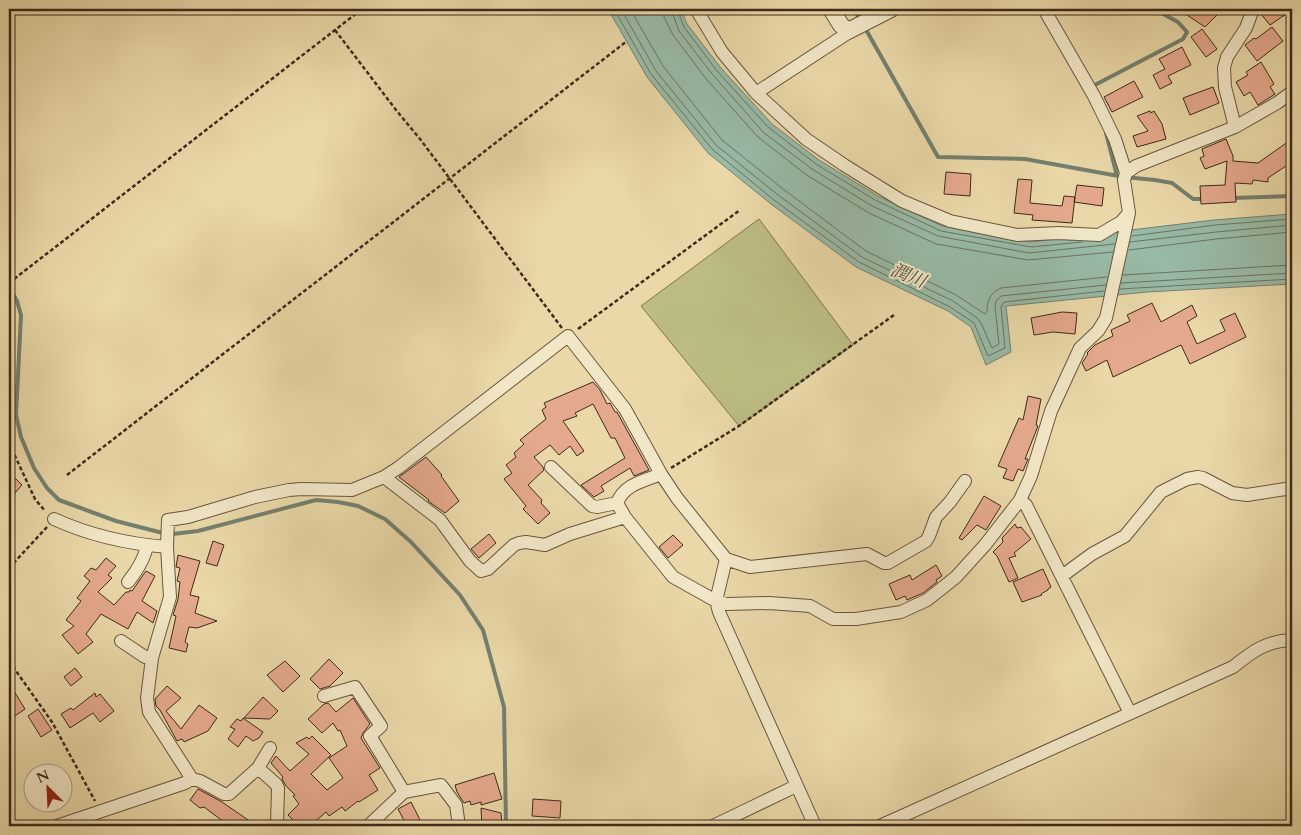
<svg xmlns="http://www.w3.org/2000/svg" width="1301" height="835" viewBox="0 0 1301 835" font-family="Cardo,'Noto Serif JP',serif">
  <rect width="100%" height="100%" fill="#ead8a8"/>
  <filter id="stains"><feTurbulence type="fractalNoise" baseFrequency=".004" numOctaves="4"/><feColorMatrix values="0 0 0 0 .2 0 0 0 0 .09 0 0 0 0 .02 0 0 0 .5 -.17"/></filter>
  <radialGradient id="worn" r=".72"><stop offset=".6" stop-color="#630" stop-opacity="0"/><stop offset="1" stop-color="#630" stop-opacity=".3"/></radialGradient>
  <path fill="#bcbd84" stroke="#7d7450" d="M 759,219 L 853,345 L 739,426 L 641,306 Z"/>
  <path fill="#98baa6" stroke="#74806e" d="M 608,9 L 681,9 L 687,24 L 721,68 L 772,124 L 819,160 L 878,196 L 942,226 L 1031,242 L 1214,220 L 1292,214 L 1292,284 L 1147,292 L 1006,306 L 1011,352 L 986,365 L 971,327 L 948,311 L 856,267 L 771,204 L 708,153 L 647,77 Z"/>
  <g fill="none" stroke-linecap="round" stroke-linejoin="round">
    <path stroke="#6b7260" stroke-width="1" d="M 614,9 L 651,74 L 712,149 L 774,200 L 859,262 L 950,307 L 974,323 L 988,356 L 1005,348 L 1001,307 L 1004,302 L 1104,291
      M 621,9 L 656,71 L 716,145 L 778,195 L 862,257 L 953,301 L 977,318 L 981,323 L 992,348 L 999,344 L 995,306 L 996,301 L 1001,296 L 1106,285
      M 630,9 L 663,66 L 722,140 L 783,189 L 866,251 L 956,295 L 985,314 L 987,312 C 987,301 990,293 1001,288 L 1107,277
      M 663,9 L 664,17 L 673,35 L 707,80 L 758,137 L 808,176 L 869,213 L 936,244 L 1028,260 L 1113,252
      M 671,9 L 679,31 L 713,75 L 763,132 L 812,169 L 872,206 L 938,236 L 1029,253 L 1114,244
      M 677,9 L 684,27 L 717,71 L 768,127 L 816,164 L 875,200 L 941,231 L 1031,247 L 1082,242
      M 1132,236 L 1215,225 L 1292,219
      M 1130,242 L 1216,232 L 1292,225
      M 1129,250 L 1216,239 L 1292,232
      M 1123,275 L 1292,265
      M 1121,283 L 1292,273
      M 1120,289 L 1292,279"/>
    <path stroke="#74806e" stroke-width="4" d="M 854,9 L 860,20
      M 865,28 L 938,157 L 1025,159 L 1124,177 L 1155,180 L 1172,183 L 1193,199 L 1205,199
      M 1091,87 L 1183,39 L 1187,32 L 1178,22 L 1154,9
      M 1106,133 L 1117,176
      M 1232,198 L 1292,196
      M 9,287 L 17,301 L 21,315 L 16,415 L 21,437 L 34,468 L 47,488 L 59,500 L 116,521 L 159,532 L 173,534 L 198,531 L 316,500 L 338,502 L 358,506 L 385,519 L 411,542 L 460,595 L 483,630 L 504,707 L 506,826"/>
  </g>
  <path fill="#e4a98c" stroke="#3e2a1b" d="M 1194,9 L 1223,9 L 1205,27 L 1187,15 Z
    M 1261,9 L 1292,9 L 1292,10 L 1270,25 L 1260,13 Z
    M 1272,27 L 1283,41 L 1257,61 L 1245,45 L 1254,38 L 1256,39 Z
    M 1202,29 L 1217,49 L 1206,57 L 1191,37 Z
    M 1182,47 L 1191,65 L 1168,76 L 1172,83 L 1160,89 L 1153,75 L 1165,69 L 1159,59 Z
    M 1261,62 L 1274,84 L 1270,87 L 1275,94 L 1258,105 L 1250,92 L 1244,96 L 1236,82 L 1248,75 L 1246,72 Z
    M 1134,81 L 1143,97 L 1112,112 L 1104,97 Z
    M 1213,87 L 1219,103 L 1190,115 L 1183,98 Z
    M 1150,111 L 1151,113 L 1154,111 L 1162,124 L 1166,139 L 1137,147 L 1133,136 L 1148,131 L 1137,116 Z
    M 1226,139 L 1233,156 L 1233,161 L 1258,163 L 1292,139 L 1292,162 L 1268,178 L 1268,182 L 1253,180 L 1252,184 L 1235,183 L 1236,202 L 1201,204 L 1200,186 L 1225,185 L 1227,161 L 1205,169 L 1200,158 L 1204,156 L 1202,149 Z
    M 946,172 L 971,174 L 970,196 L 944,194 Z
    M 1018,179 L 1032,180 L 1030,203 L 1062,206 L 1064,196 L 1075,197 L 1072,223 L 1032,220 L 1033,215 L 1014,213 Z
    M 1077,185 L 1104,188 L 1102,206 L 1074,202 Z
    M 1152,303 L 1161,322 L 1192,305 L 1197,316 L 1187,322 L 1197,344 L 1225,331 L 1220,320 L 1235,313 L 1246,337 L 1190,364 L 1181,345 L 1113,377 L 1107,360 L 1086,371 L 1082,363 L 1088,354 L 1087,353 L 1095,345 L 1113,336 L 1111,330 L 1130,321 L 1127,315 Z
    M 1062,312 L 1077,313 L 1075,334 L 1053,332 L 1034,335 L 1031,318 Z
    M 593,382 L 600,390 L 607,404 L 610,403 L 615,412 L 617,412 L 618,414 L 649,470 L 634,476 L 630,468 L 601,486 L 604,491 L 594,497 L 581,485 L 625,458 L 615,438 L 611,438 L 593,404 L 575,413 L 577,416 L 563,421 L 584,451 L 577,456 L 570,446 L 559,455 L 550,445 L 534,457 L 543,467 L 544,470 L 528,485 L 542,500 L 541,503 L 550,513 L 538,524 L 523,509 L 526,506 L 504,479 L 512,473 L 506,465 L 516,457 L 514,453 L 524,444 L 520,440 L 546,419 L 542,410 L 546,407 L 544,403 Z
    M 1028,396 L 1041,399 L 1036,425 L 1038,426 L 1025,459 L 1028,459 L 1023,471 L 1018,469 L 1013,481 L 1003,478 L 1007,469 L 998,466 L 1019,418 L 1023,420 Z
    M 426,457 L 442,475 L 441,476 L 459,501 L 445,513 L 428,501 L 429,500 L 399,477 Z
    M 9,472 L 22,485 L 9,500 Z
    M 984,496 L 1001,506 L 986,530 L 977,525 L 962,540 L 959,538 Z
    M 1015,524 L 1017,528 L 1021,527 L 1031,539 L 1014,553 L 1016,556 L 1009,558 L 1018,578 L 1009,582 L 997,556 L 993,552 L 1003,542 L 1002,538 Z
    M 489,534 L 496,543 L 479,558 L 471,549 Z
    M 673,535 L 683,545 L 668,558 L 659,547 Z
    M 213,541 L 224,545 L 217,566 L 206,563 Z
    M 178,555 L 200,561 L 190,595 L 199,597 L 195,613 L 217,621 L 197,628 L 189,627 L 185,642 L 188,644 L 186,652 L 169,648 L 176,616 L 173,615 L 178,599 L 180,582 L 177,581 L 180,568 L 176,567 Z
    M 106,558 L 116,566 L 108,575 L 112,578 L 98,592 L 114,605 L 126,592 L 129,592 L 130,590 L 132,591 L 146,571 L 155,576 L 142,601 L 157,611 L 153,623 L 137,612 L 128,629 L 101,614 L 86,634 L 93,642 L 78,654 L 62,635 L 74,626 L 66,620 L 81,601 L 77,598 L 90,581 L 84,576 L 91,568 L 96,570 Z
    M 936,565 L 942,576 L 936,580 L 937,582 L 923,593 L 907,600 L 905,596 L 896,600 L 889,584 L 910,575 L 912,580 Z
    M 1043,569 L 1051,587 L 1048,589 L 1048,590 L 1041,594 L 1042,595 L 1022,602 L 1013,582 Z
    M 329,659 L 343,673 L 330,686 L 320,689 L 310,679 Z
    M 285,661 L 300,676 L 283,692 L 267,675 Z
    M 75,668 L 82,677 L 71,686 L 64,677 Z
    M 9,683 L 25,709 L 9,720 Z
    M 167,686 L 181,698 L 166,711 L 181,729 L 199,705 L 217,718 L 208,731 L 184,742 L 182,739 L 177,741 L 160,710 L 156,706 L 155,699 Z
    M 95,693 L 96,697 L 100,694 L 114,711 L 100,722 L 93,713 L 70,728 L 61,714 L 71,708 L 73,710 Z
    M 263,697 L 278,711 L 270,719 L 244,718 Z
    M 353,698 L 370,724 L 363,733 L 361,738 L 380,768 L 369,775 L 378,790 L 359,802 L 358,801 L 345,811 L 342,807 L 329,816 L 326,812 L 310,826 L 286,826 L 293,820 L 288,815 L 299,804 L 293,796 L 295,795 L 286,786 L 282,779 L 283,777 L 271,763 L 276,756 L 290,771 L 309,754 L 296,743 L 307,737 L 309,739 L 312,736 L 331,755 L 311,774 L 327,790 L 343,778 L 329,758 L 347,746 L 340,730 L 338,731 L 333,723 L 322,733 L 308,719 L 324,704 L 328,703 L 336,712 Z
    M 38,709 L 52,730 L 41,737 L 28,716 Z
    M 243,718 L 263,732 L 259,738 L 253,741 L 246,736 L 238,747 L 228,739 L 235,729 L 230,727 L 237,719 L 241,721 Z
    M 494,773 L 502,799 L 481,805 L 481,802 L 471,805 L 470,801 L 464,803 L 457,792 L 455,785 Z
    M 198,789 L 222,802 L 257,826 L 221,826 L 224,822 L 204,807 L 200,808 L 190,800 Z
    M 533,799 L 561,801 L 560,818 L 532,816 Z
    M 411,802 L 423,826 L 407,826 L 398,809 Z
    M 481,808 L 501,813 L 502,826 L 482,826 Z"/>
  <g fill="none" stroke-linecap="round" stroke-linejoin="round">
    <defs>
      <path id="minor" d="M 696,9 L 722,52 L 756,93 L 854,29
        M 756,93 L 806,139 L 844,165 L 902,201 L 950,221 L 1017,235 L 1058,233 L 1099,235 L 1121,222 L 1129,213
        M 1235,127 L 1277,103 L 1292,92
        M 1126,173 L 1136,166 L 1235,127 L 1225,87 L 1224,68 L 1227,57 L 1246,28 L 1253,9
        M 551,467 L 592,506 L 597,507 L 617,503 C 624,484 644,481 661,474
        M 384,477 L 440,520 L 470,561 L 481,571 L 488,569 L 514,545 L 519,543 L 526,542 L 545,545 L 570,534 L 625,517
        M 1020,500 L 1026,505 L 1130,713
        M 617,503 L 625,517 L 673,577 L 716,601 L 727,604 L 769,603 L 810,606 L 833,619 L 856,619 L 901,612 L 927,600 L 956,577 L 985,545 L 1020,500 L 1031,476 L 1051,411 L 1080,348 L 1098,331 L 1106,318 L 1129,213 L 1124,180 L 1126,173 L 1115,139 L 1094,96 L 1044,9
        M 54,519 C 89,535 129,544 167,547
        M 726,559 L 750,567 L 867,554 L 884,563 L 888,563 L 926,541 L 929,536 L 936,517 L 950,502 L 965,481
        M 1062,576 L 1092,554 L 1125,536 L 1161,492 L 1187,479 L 1198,477 L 1203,478 L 1232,493 L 1247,495 L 1292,488
        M 128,582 C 136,572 145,558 147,545
        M 121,641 L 145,657 L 152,658
        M 324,696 L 355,687 L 381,726 L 370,736 L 404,792
        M 258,768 L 276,784 L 278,788 L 277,826
        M 192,779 L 200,781 L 224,794 L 229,794 L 258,768 L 270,748
        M 57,826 L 185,783 L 192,779 L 149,712 L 147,698 L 152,658 L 170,597 L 167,547 L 168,520 L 188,517 L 255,497 L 289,490 L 302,489 L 352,490 L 384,477 L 398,468 L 568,336 L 625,409 L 661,474 L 677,498 L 726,559 L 716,601 L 719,612 L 815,826
        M 368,826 L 404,792 L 441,785 L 456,805 L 459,826
        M 713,826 L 796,786
        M 880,826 L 1233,667 C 1253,651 1266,641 1292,640"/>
      <path id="tertiary" d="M 831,9 L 841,25 L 848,31 L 891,9"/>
    </defs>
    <use href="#minor" stroke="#69563e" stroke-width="14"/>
    <use href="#tertiary" stroke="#69563e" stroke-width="18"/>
    <path stroke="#3e2a1b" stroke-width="2.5" stroke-dasharray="4 2.5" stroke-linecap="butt" d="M 335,30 L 396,110 L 420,139 L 562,328
      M 9,283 L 362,9
      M 578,329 L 740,210
      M 9,330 L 9,389
      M 9,443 L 35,499 L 45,511
      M 671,468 L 739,426 L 894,315
      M 67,475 L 627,41
      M 9,568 L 47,527
      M 9,661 L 52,722 L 95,801"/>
    <use href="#minor" stroke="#f1e6c6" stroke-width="12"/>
    <use href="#tertiary" stroke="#f1e6c6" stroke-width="16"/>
  </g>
  <g text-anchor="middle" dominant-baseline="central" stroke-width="4" stroke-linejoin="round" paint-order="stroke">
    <g font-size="18" font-style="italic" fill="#544e3e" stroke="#f1e6c6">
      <text transform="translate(908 276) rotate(22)">潤川</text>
    </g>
  </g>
  <rect width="1301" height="835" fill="none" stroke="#ead8a8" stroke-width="30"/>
  <rect x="10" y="10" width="1281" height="815" fill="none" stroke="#3e2a1b" stroke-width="2.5"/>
  <rect x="15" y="15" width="1271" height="805" fill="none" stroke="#3e2a1b"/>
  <g transform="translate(48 788) rotate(336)"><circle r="24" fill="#f1e6c6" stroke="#a99b82"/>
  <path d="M0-4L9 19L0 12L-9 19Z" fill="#8f2418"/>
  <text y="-8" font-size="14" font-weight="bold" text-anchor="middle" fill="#3e2a1b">N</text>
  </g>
  <rect width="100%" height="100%" filter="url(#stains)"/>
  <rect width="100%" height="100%" fill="url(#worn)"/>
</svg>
